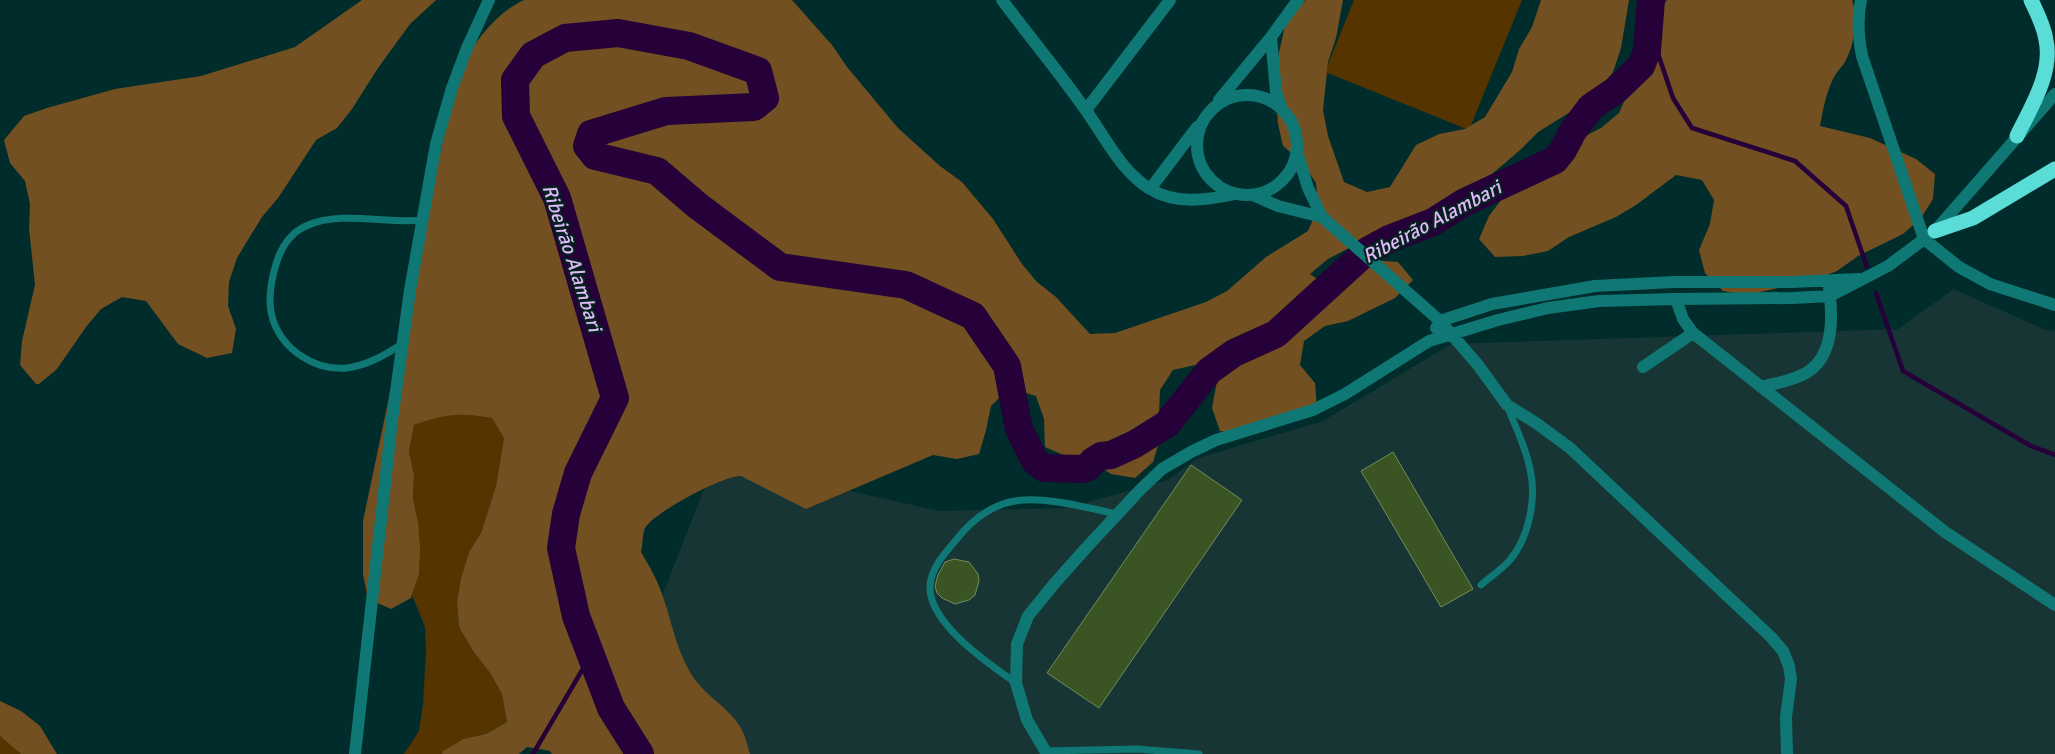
<svg xmlns="http://www.w3.org/2000/svg" width="2055" height="754" viewBox="0 0 2055 754" font-family="Signika,sans-serif">
  <rect width="100%" height="100%" fill="#002c2b"/>
  <path fill="#173534" d="M 1954,289 L 2043,329 L 2055,331 L 2055,754 L 705,754 L 635,665 L 715,461 L 939,511 L 1066,508 L 1168,480 L 1198,458 L 1323,421 L 1451,344 L 1898,329 Z"/>
  <path fill="#553400" d="M 1354,0 L 1522,0 L 1469,130 L 1325,72 Z
    M 468,413 L 492,418 L 504,438 L 496,486 L 481,533 L 469,552 L 461,578 L 457,602 L 459,627 L 473,651 L 490,673 L 502,694 L 507,722 L 486,734 L 463,739 L 443,751 L 442,754 L 404,754 L 419,731 L 423,704 L 426,652 L 425,627 L 412,595 L 419,574 L 418,522 L 413,499 L 414,475 L 409,452 L 414,425 L 437,417 Z
    M 0,736 L 21,754 L 0,754 Z"/>
  <path fill="#735021" d="M 362,0 L 436,0 L 410,24 L 378,68 L 352,109 L 337,128 L 316,140 L 278,198 L 262,217 L 237,258 L 229,282 L 228,306 L 236,329 L 232,353 L 207,358 L 178,344 L 146,301 L 122,297 L 101,309 L 86,327 L 57,369 L 39,384 L 36,384 L 20,365 L 22,341 L 35,285 L 29,228 L 30,204 L 25,181 L 10,163 L 4,140 L 24,116 L 47,108 L 115,89 L 201,76 L 295,47 Z
    M 524,0 L 792,0 L 832,45 L 847,67 L 898,128 L 940,166 L 962,182 L 993,219 L 1022,264 L 1037,282 L 1056,297 L 1090,334 L 1115,333 L 1206,302 L 1227,291 L 1266,257 L 1308,231 L 1318,208 L 1316,183 L 1302,162 L 1283,146 L 1278,124 L 1274,74 L 1285,26 L 1305,0 L 1343,0 L 1336,38 L 1328,62 L 1323,110 L 1328,136 L 1344,182 L 1367,192 L 1390,187 L 1416,145 L 1439,134 L 1465,129 L 1485,117 L 1512,72 L 1519,49 L 1532,27 L 1541,0 L 1629,0 L 1621,48 L 1613,72 L 1598,91 L 1580,106 L 1538,132 L 1519,151 L 1465,197 L 1444,211 L 1394,231 L 1372,236 L 1328,259 L 1310,274 L 1329,287 L 1371,260 L 1398,262 L 1413,280 L 1395,298 L 1348,321 L 1325,326 L 1304,341 L 1300,365 L 1315,383 L 1317,408 L 1244,435 L 1220,431 L 1212,408 L 1217,381 L 1195,365 L 1173,370 L 1160,390 L 1159,414 L 1160,439 L 1153,462 L 1135,478 L 1111,474 L 1092,461 L 1068,457 L 1045,447 L 1044,419 L 1036,396 L 1009,388 L 991,406 L 986,430 L 979,454 L 957,459 L 933,455 L 806,509 L 741,476 C 724,475 653,513 645,528 C 642,535 643,545 641,552 C 650,567 659,583 664,600 C 672,624 677,650 690,672 C 702,694 726,705 739,725 C 745,733 747,745 750,754 L 552,754 L 550,751 L 527,747 L 519,754 L 442,754 L 443,751 L 463,739 L 486,734 L 507,722 L 502,694 L 490,673 L 473,651 L 459,627 L 457,602 L 461,578 L 469,552 L 481,533 L 496,486 L 504,438 L 492,418 C 460,412 444,414 414,425 L 409,452 L 414,475 L 413,499 L 418,522 L 420,547 L 419,574 L 411,598 L 391,609 L 368,599 L 363,574 L 363,521 L 458,69 C 476,42 494,14 524,0 Z
    M 1667,0 L 1852,0 C 1858,17 1855,41 1847,58 C 1844,65 1838,70 1834,77 C 1826,93 1823,109 1820,126 L 1870,138 L 1916,159 L 1935,174 L 1933,199 L 1921,218 L 1903,234 L 1858,256 L 1837,271 L 1814,280 L 1747,295 L 1723,291 L 1705,273 L 1699,250 L 1710,224 L 1714,200 L 1702,180 L 1676,175 L 1636,205 L 1616,217 L 1569,237 L 1548,251 L 1523,256 L 1495,257 L 1479,239 L 1489,216 L 1518,178 L 1538,166 L 1556,151 L 1601,128 L 1619,113 L 1639,67 L 1653,20 Z
    M 0,701 L 21,711 L 40,726 L 57,754 L 21,754 L 0,736 Z"/>
  <g fill="none" stroke-linecap="round" stroke-linejoin="round">
    <path stroke="#260038" stroke-width="4.5" d="M 1650,30 L 1673,98 L 1692,128 L 1795,161 L 1846,206 L 1867,267
      M 1876,293 L 1903,371 L 2031,446 L 2055,455
      M 533,754 L 591,655"/>
    <path stroke="#260038" stroke-width="28" d="M 640,754 L 611,708 L 576,616 L 561,548 L 566,514 L 578,473 L 615,398 L 557,198 L 516,116 L 515,80 L 533,55 L 565,38 L 618,33 L 689,46 L 758,71 L 765,98 L 754,107 L 666,111 L 591,134 L 587,146 L 595,156 L 657,171 L 698,206 L 780,267 L 906,285 L 973,316 L 1007,366 L 1019,429 L 1035,461 L 1044,468 L 1083,469 L 1088,467 L 1093,461 L 1101,456 L 1111,455 L 1135,444 L 1167,424 L 1209,371 L 1234,353 L 1276,334 L 1367,251 L 1389,239 L 1433,222 L 1463,203 L 1555,160 L 1563,150 L 1573,131 L 1591,107 L 1616,90 L 1641,66 L 1647,51 L 1651,0"/>
  </g>
  <path fill="#3b5424" stroke="#718d5a" d="M 1393,452 L 1473,589 L 1441,607 L 1361,471 Z
    M 1191,465 L 1242,500 L 1099,708 L 1047,673 Z
    M 954,559 L 969,562 L 978,574 L 979,581 L 975,595 L 969,600 L 955,604 L 942,598 L 937,593 L 935,586 L 938,575 L 945,562 Z"/>
  <g fill="none" stroke-linecap="round" stroke-linejoin="round">
    <path stroke="#0f7774" stroke-width="7" d="M 402,344 C 385,355 368,365 347,368 C 315,371 283,350 273,320 C 267,302 271,281 276,264 C 281,248 290,233 306,226 C 341,210 385,224 422,220
      M 1481,585 C 1490,577 1502,569 1510,560 C 1529,537 1537,498 1530,469 C 1526,448 1516,428 1508,408
      M 1016,683 C 989,664 928,623 930,586 C 931,568 945,553 956,540 C 971,521 991,505 1015,501 C 1046,496 1087,508 1117,514
      M 1045,751 L 1137,749 L 1199,754"/>
    <path stroke="#0f7774" stroke-width="12" d="M 1002,0 C 1029,36 1059,72 1085,109 C 1105,137 1120,170 1150,189 C 1176,205 1207,200 1235,194
      M 1861,0 C 1857,19 1858,36 1862,56 L 1924,239 L 1959,267 L 1990,284 L 2055,305
      M1197 145a50 50 0 1 1 100 0a50 50 0 1 1-100 0Z
      M 1219,100 L 1271,37
      M 1281,107 L 1276,92 L 1271,37 L 1298,0
      M 1086,110 L 1170,0
      M 1297,152 L 1308,188 L 1322,217 L 1440,321 L 1478,365 L 1507,405 L 1536,423 L 1570,448 L 1771,637 L 1783,651 L 1789,666 L 1791,679 L 1786,717 L 1787,754
      M 1150,189 L 1197,127
      M 1253,195 L 1278,206 L 1322,217
      M 1676,299 L 1683,319 L 1693,333 L 1945,532 L 2055,605
      M 1436,328 L 1440,321 L 1492,304 L 1595,286 L 1674,282 L 1791,282 L 1860,279
      M 1643,367 L 1693,333
      M 1761,387 C 1776,383 1792,381 1806,373 C 1834,357 1833,317 1829,289
      M 355,754 L 392,420 L 410,290 L 436,144 L 452,88 L 467,48 L 489,0
      M 1047,754 L 1027,720 L 1016,683 L 1017,644 L 1028,616 L 1054,584 L 1086,548 L 1140,490 L 1162,469 L 1191,452 L 1216,440 L 1313,410 L 1345,394 L 1429,341 L 1498,320 L 1548,308 L 1599,301 L 1676,299 L 1793,298 L 1830,296 L 1888,266 L 1935,231 L 2055,94"/>
    <path stroke="#5adcd7" stroke-width="15" d="M 2017,136 C 2031,107 2053,73 2046,40 C 2044,26 2037,13 2031,0
      M 1935,231 L 1973,218 L 2055,169"/>
  </g>
  <g text-anchor="middle" dominant-baseline="central" stroke-width="4.5" stroke-linejoin="round" paint-order="stroke">
    <g font-size="20" font-style="italic" fill="#e1bafa" stroke="#06211f">
      <text transform="translate(1432 222) rotate(-28)">Ribeirão Alambari</text>
      <text transform="translate(572 258) rotate(72)">Ribeirão Alambari</text>
    </g>
  </g>
</svg>
